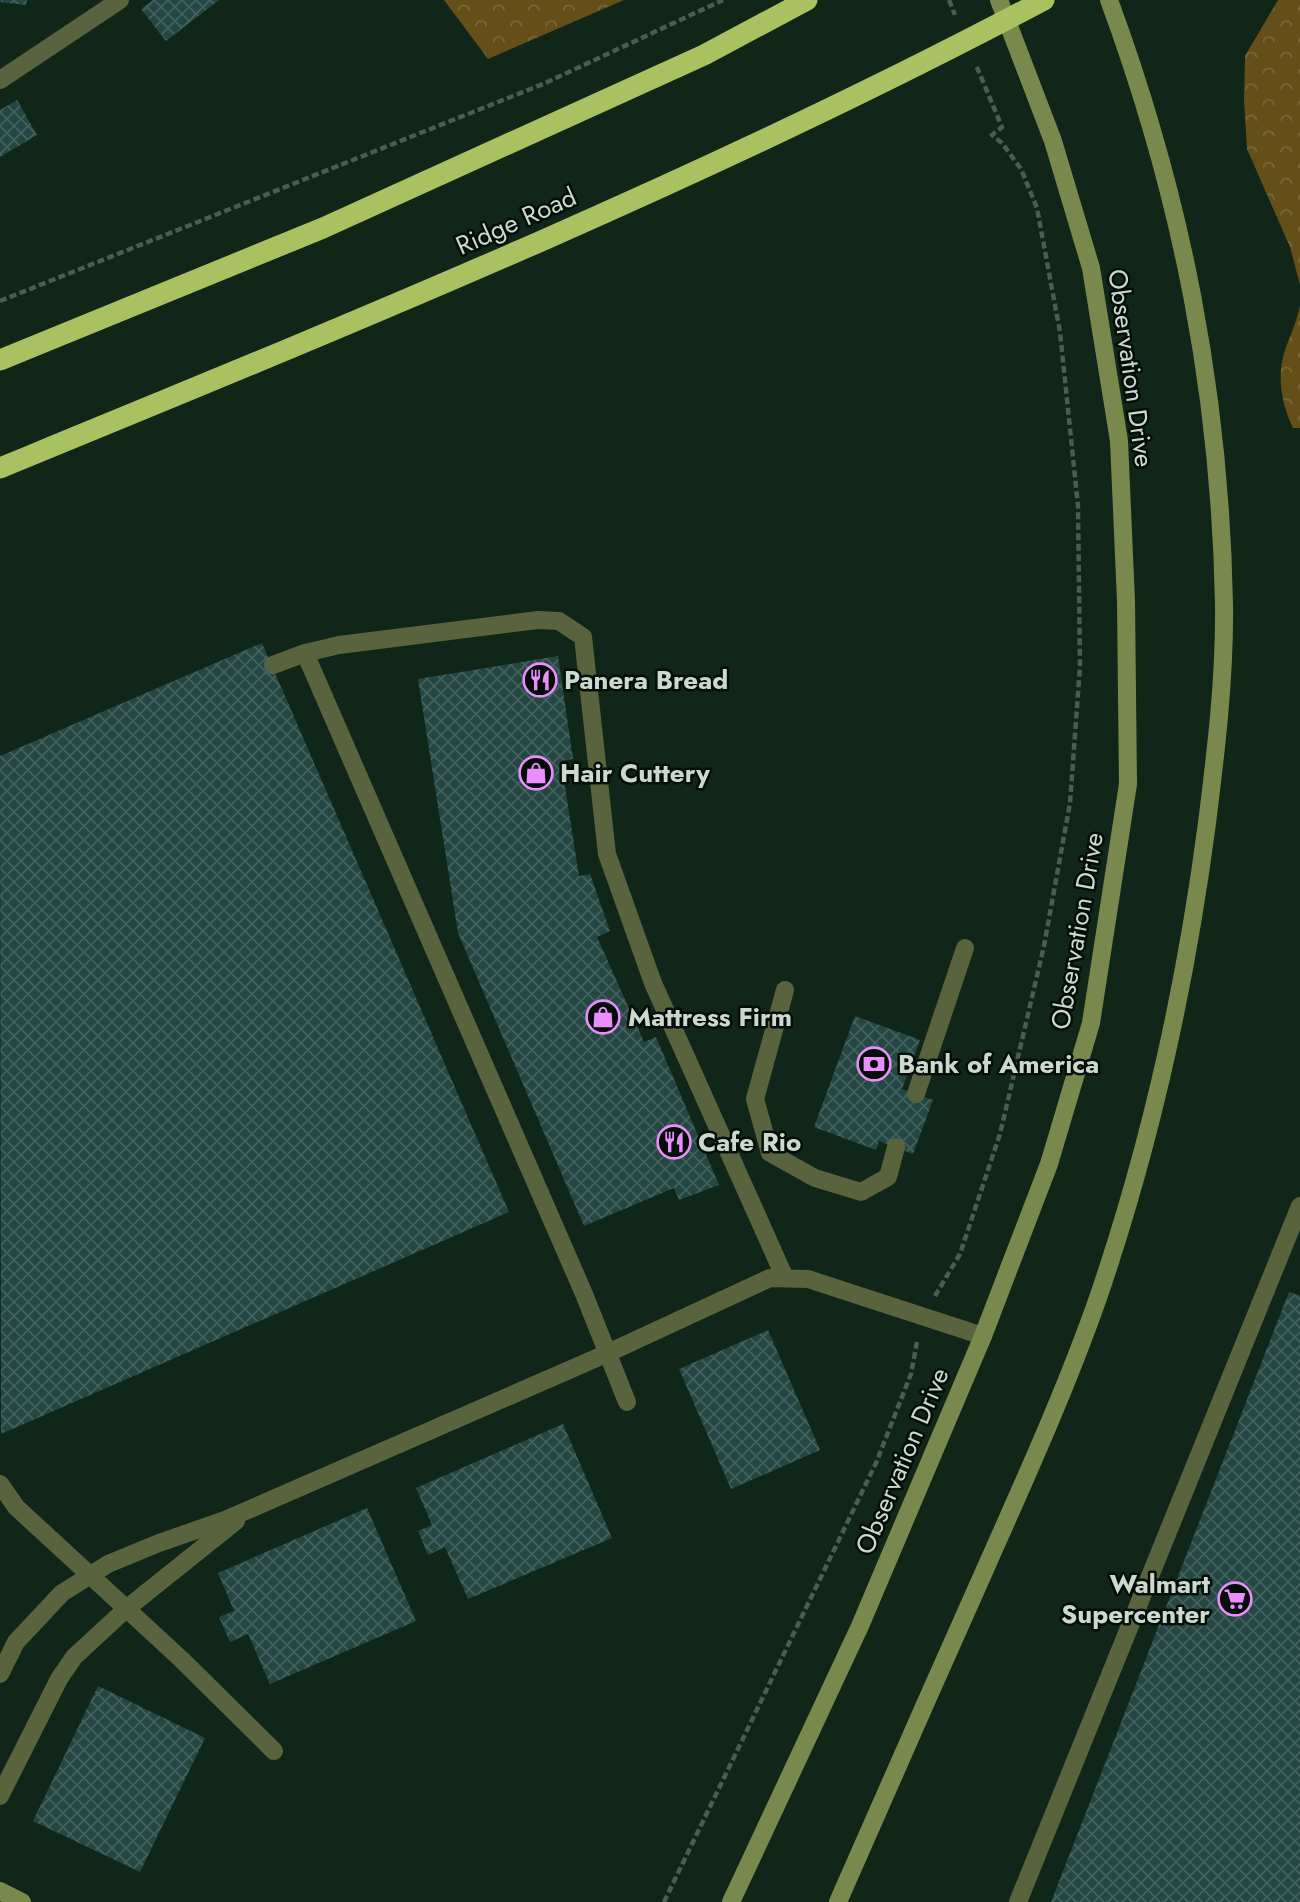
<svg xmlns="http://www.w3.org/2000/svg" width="1300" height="1902" viewBox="0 0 1300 1902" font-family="Jost,sans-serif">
  <defs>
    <pattern id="forest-crowns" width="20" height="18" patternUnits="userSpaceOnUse" patternTransform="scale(1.75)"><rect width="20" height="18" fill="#644f18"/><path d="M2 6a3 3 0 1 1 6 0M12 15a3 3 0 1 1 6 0" fill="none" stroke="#796839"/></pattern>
    <pattern id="building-cross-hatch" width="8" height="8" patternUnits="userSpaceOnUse" patternTransform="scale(1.75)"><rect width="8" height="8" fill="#254744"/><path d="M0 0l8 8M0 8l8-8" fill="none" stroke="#43615e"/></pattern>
  </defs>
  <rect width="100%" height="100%" fill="#0f2618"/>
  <path fill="url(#forest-crowns)" d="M 444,0 L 624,0 L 488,59 Z
    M 1278,0 L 1300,0 L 1300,285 L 1290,247 L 1247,149 L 1244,100 L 1245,56 Z
    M 1300,305 L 1300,428 L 1293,428 C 1281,403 1276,374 1286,347 C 1292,332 1297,320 1300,305 Z"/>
  <path fill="url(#building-cross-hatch)" d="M 1,0 L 27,0 L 26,5 L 0,2 Z
    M 153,0 L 219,0 L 166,41 L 141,9 Z
    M 17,100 L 37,135 L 0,157 L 0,110 Z
    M 262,643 L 509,1212 L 1,1434 L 0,756 Z
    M 558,656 L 573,759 L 561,761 L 579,876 L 590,874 L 610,931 L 597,937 L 644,1042 L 656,1037 L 719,1185 L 679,1200 L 674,1188 L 584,1226 L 458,933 L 418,679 Z
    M 855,1016 L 920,1040 L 902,1089 L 933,1100 L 913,1154 L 879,1141 L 876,1150 L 814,1127 Z
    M 1289,1292 L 1300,1296 L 1300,1902 L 1051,1902 Z
    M 768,1330 L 820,1450 L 731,1489 L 679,1369 Z
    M 563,1424 L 612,1538 L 468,1599 L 445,1547 L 428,1555 L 418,1531 L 432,1525 L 416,1488 Z
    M 367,1508 L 416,1621 L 270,1684 L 248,1634 L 230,1642 L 219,1617 L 234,1611 L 218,1573 Z
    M 98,1686 L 205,1738 L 140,1872 L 33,1821 Z"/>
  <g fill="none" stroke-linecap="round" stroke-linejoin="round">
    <path stroke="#495d50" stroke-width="4.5" stroke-dasharray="7 3.5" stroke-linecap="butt" d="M 949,0 L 955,15
      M 0,301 L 543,84 L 723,0
      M 935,1296 L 960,1254 L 1000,1134 L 1044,946 L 1070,803 L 1080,666 L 1078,506 L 1060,332 L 1037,208 L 1021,169 L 1002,143 L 992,135 L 1002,127 L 976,65
      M 664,1902 L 876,1463 L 911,1374 L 917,1342"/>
    <path stroke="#59643f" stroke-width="18" d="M 305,653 L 584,1294 L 627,1402
      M 273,665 L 305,653 L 339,645 L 538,620 L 559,621 L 583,637 L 607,854 L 653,983 L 785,1278
      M 785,990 L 755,1099 L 770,1153 L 815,1178 L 861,1192 L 888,1177 L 896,1147
      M 916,1094 L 965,948
      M 0,1484 L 16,1507 L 181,1659 L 274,1751
      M 0,1674 L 16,1642 L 62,1593 L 108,1564 L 159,1543 L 225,1520 L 608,1353 L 770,1278 L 808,1279 L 983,1336
      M 0,1796 L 59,1679 L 74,1657 L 126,1609 L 236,1521
      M 1018,1902 L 1300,1206"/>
    <path stroke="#59643f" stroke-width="18" d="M 0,80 L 120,0"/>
    <path stroke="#79894d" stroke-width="18" d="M 0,1891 L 22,1902
      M 731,1902 L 860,1626 L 983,1336 L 1049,1164 L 1091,1023 L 1128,784 L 1126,601 L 1119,441 L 1091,268 L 1053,141 L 999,0
      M 838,1902 C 887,1790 937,1677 987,1565 C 1026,1477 1066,1389 1098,1298 C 1151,1143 1186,984 1207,823 C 1216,751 1225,677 1224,604 C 1220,393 1182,198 1109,0"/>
    <path stroke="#a9c160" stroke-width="21" d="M 0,360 L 323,228 L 704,55 L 807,0
      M 0,468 C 353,323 707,179 1044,0"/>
  </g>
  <defs>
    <symbol id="restaurant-ring" viewBox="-11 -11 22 22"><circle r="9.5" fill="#040d07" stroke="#ea8dfd" stroke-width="1.5"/><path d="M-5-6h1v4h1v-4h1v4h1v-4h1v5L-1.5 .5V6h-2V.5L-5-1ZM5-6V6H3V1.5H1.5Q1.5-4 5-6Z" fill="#ea8dfd"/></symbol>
    <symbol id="shop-ring" viewBox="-11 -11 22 22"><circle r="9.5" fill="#040d07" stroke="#ea8dfd" stroke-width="1.5"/><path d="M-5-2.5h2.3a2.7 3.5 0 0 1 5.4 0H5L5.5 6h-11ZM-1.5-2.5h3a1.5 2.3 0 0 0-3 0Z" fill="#ea8dfd"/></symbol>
    <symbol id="bank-ring" viewBox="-11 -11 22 22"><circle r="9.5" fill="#040d07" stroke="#ea8dfd" stroke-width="1.5"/><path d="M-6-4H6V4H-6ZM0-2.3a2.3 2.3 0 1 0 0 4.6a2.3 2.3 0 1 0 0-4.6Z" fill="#ea8dfd"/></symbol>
    <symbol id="supermarket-ring" viewBox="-11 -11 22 22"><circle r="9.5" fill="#040d07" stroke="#ea8dfd" stroke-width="1.5"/><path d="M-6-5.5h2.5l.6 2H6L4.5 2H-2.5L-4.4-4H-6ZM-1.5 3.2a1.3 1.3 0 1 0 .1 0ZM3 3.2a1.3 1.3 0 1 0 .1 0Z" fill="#ea8dfd"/></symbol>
  </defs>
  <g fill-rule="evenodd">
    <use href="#restaurant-ring" x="521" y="661" width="38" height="38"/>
    <use href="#shop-ring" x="517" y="754" width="38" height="38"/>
    <use href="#shop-ring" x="584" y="998" width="38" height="38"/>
    <use href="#bank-ring" x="855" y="1045" width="38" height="38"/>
    <use href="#restaurant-ring" x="655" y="1123" width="38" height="38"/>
    <use href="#supermarket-ring" x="1216" y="1580" width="38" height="38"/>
  </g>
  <g text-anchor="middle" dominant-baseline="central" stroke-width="5" stroke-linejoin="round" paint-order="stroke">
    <g font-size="26" fill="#cbd9cf" stroke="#040d07">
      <text transform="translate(516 221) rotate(-24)">Ridge Road</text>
      <text transform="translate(1131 368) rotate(82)">Observation Drive</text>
      <text transform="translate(1077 931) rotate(-80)">Observation Drive</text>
      <text transform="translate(902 1461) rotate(-67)">Observation Drive</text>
    </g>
    <g font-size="26" font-weight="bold" fill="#cbd9cf" stroke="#040d07" text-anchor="start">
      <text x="564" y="680">Panera Bread</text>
      <text x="560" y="773">Hair Cuttery</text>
      <text x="628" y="1017">Mattress Firm</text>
      <text x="898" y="1064">Bank of America</text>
      <text x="698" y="1142">Cafe Rio</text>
      <text x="1210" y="1584" text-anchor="end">Walmart<tspan x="1210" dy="30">Supercenter</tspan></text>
    </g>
  </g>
</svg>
